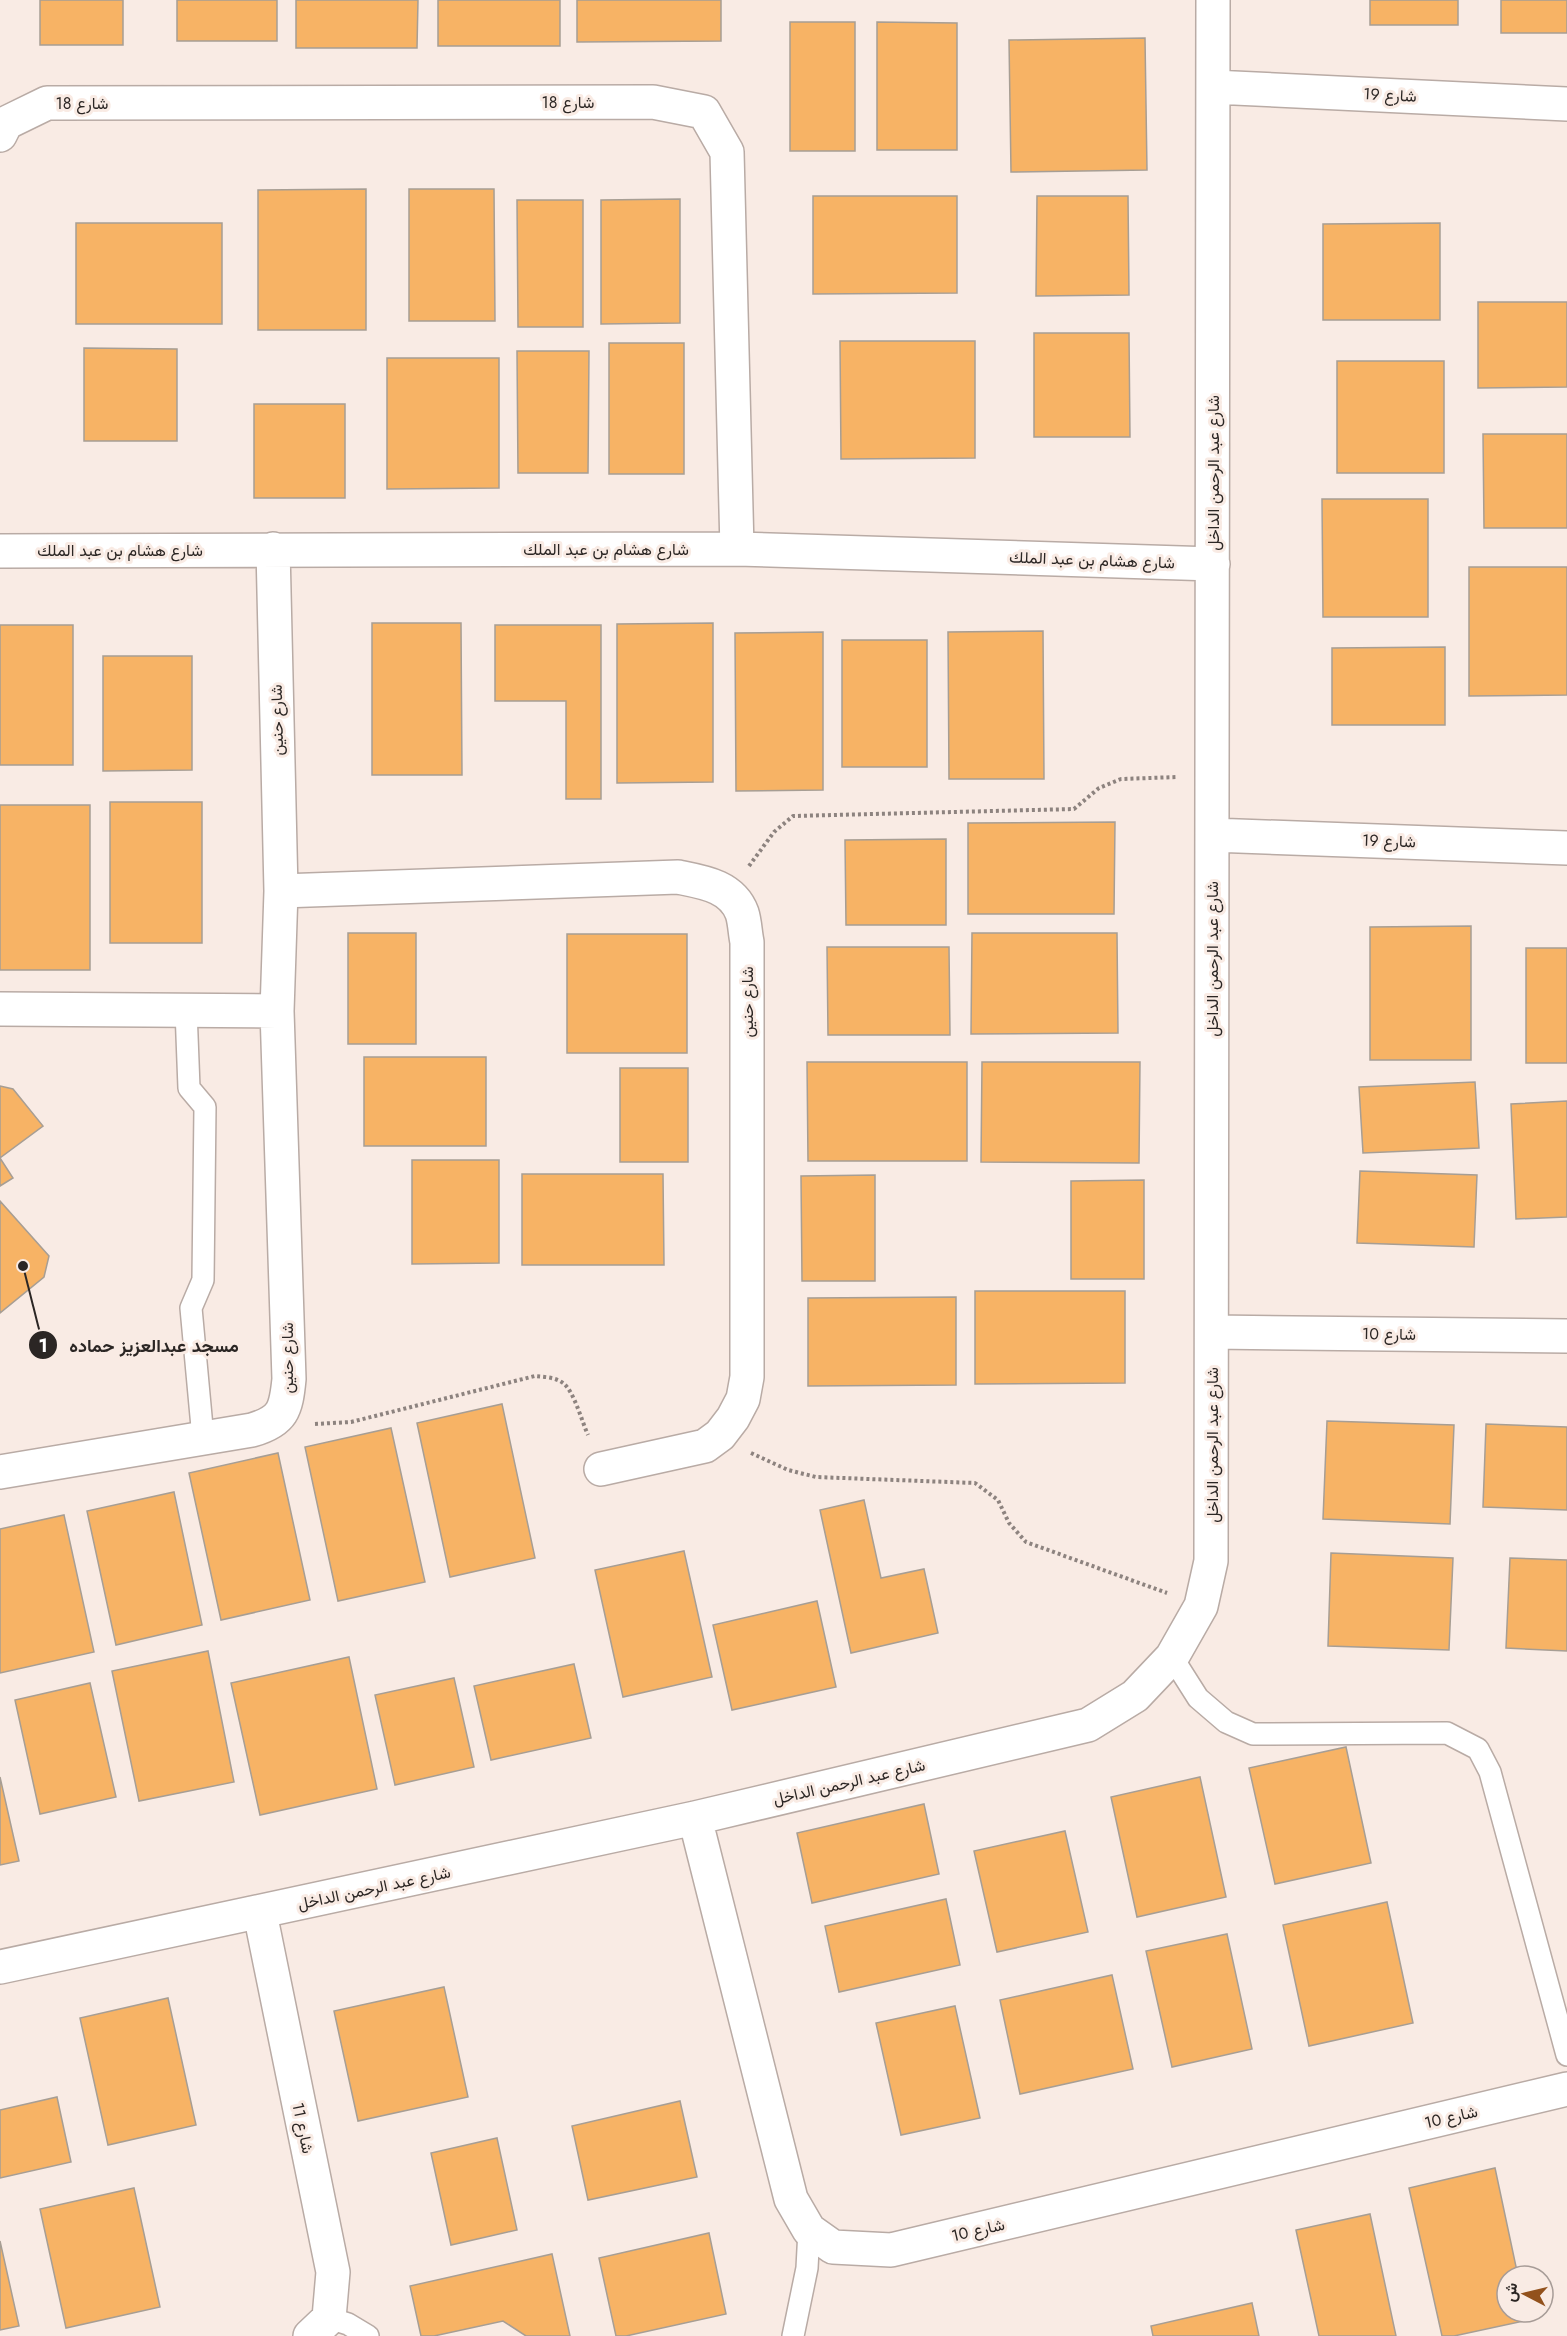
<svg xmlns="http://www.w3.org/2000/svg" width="1567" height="2336" viewBox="0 0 1567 2336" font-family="Jost,Vazirmatn,sans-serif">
  <rect width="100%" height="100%" fill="#f9ebe4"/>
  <path fill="#f7b365" stroke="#a79e94" stroke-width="1.5" d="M 40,0 L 123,0 L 123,45 L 40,45 Z
    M 177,0 L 277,0 L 277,41 L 177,41 Z
    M 296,0 L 418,0 L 417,48 L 296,48 Z
    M 438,0 L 560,0 L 560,46 L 438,46 Z
    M 577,0 L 721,0 L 721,41 L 577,42 Z
    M 1370,0 L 1458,0 L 1458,25 L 1370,25 Z
    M 1501,0 L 1567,0 L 1567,33 L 1501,33 Z
    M 790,22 L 855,22 L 855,151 L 790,151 Z
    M 877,22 L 957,23 L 957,150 L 877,150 Z
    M 1145,38 L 1147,170 L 1011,172 L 1009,40 Z
    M 366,189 L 366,330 L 258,330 L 258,190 Z
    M 409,189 L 494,189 L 495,321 L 409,321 Z
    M 813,196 L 957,196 L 957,293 L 813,294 Z
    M 1037,196 L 1128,196 L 1129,295 L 1036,296 Z
    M 680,199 L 680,323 L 601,324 L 601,200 Z
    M 517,200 L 583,200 L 583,327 L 518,327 Z
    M 76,223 L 222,223 L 222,324 L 76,324 Z
    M 1440,223 L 1440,320 L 1323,320 L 1323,224 Z
    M 1478,302 L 1567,302 L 1567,387 L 1478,388 Z
    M 1034,333 L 1129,333 L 1130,437 L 1034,437 Z
    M 840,341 L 975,341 L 975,458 L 841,459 Z
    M 609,343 L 684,343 L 684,474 L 609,474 Z
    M 84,348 L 177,349 L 177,441 L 84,441 Z
    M 517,351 L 589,351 L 588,473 L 518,473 Z
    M 387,358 L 499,358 L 499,488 L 387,489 Z
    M 1337,361 L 1444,361 L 1444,473 L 1337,473 Z
    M 254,404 L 345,404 L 345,498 L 254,498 Z
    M 1483,434 L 1567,434 L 1567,528 L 1484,528 Z
    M 1322,499 L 1428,499 L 1428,617 L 1323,617 Z
    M 1469,567 L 1567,567 L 1567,695 L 1469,696 Z
    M 372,623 L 461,623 L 462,775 L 372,775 Z
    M 713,623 L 713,782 L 617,783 L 617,624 Z
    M 0,625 L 73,625 L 73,765 L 0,765 Z
    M 495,625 L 601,625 L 601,799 L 566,799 L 566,701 L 495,701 Z
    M 1043,631 L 1044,779 L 949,779 L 948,632 Z
    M 823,632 L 823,790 L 736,791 L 735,633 Z
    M 842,640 L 927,640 L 927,767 L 842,767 Z
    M 1445,647 L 1445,725 L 1332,725 L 1332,648 Z
    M 103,656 L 192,656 L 192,770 L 103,771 Z
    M 110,802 L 202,802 L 202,943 L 110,943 Z
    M 0,805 L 90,805 L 90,970 L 0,970 Z
    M 1115,822 L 1114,914 L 968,914 L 968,823 Z
    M 946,839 L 946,925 L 846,925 L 845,840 Z
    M 1471,926 L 1471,1060 L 1370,1060 L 1370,927 Z
    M 348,933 L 416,933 L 416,1044 L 348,1044 Z
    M 972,933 L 1117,933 L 1118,1033 L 971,1034 Z
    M 567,934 L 687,934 L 687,1053 L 567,1053 Z
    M 827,947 L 949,947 L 950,1035 L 828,1035 Z
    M 1526,948 L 1567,948 L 1567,1063 L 1526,1063 Z
    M 364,1057 L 486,1057 L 486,1146 L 364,1146 Z
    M 807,1062 L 967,1062 L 967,1161 L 808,1161 Z
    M 982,1062 L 1140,1062 L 1139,1163 L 981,1162 Z
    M 620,1068 L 688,1068 L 688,1162 L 620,1162 Z
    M 1475,1082 L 1479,1148 L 1363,1153 L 1359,1087 Z
    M 0,1086 L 13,1089 L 43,1126 L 0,1158 L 13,1178 L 0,1186 Z
    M 1567,1101 L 1567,1217 L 1516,1219 L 1511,1104 Z
    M 412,1160 L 499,1160 L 499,1263 L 412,1264 Z
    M 1360,1171 L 1477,1175 L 1474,1247 L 1357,1243 Z
    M 522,1174 L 663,1174 L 664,1265 L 522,1265 Z
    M 875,1175 L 875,1281 L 802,1281 L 801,1176 Z
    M 1144,1180 L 1144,1279 L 1071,1279 L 1071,1181 Z
    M 0,1201 L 49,1256 L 44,1277 L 0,1313 Z
    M 975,1291 L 1125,1291 L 1125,1383 L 975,1384 Z
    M 956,1297 L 956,1385 L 808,1386 L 808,1298 Z
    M 502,1404 L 535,1558 L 450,1577 L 417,1423 Z
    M 1327,1421 L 1454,1425 L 1450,1524 L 1323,1519 Z
    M 1486,1424 L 1567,1427 L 1567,1510 L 1483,1507 Z
    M 391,1428 L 425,1582 L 338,1601 L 305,1447 Z
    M 278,1453 L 310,1600 L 221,1620 L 189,1473 Z
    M 174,1492 L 202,1625 L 116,1645 L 87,1511 Z
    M 864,1500 L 881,1578 L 924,1569 L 938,1633 L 851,1653 L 820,1510 Z
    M 64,1515 L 94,1652 L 0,1673 L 0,1529 Z
    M 684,1551 L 712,1677 L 623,1697 L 595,1570 Z
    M 1331,1553 L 1453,1558 L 1449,1650 L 1328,1646 Z
    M 1510,1558 L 1567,1560 L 1567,1651 L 1506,1648 Z
    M 817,1601 L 836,1687 L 732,1710 L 713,1625 Z
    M 208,1651 L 234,1782 L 139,1801 L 112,1671 Z
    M 349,1657 L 377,1789 L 260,1815 L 231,1683 Z
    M 574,1664 L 591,1738 L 491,1760 L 474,1686 Z
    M 454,1678 L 474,1767 L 395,1785 L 375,1695 Z
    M 90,1683 L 116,1797 L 40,1814 L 15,1700 Z
    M 1346,1747 L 1371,1863 L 1275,1884 L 1249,1768 Z
    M 0,1777 L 19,1861 L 0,1865 Z
    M 1200,1777 L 1226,1897 L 1137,1917 L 1111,1797 Z
    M 924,1804 L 939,1874 L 812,1903 L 797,1833 Z
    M 1065,1831 L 1088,1932 L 997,1952 L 974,1851 Z
    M 946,1899 L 960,1965 L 839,1992 L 825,1926 Z
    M 1387,1902 L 1413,2023 L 1309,2046 L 1283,1925 Z
    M 1227,1934 L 1252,2049 L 1172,2067 L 1146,1951 Z
    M 1112,1975 L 1133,2069 L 1020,2094 L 1000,2000 Z
    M 444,1987 L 468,2097 L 358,2121 L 334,2011 Z
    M 168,1998 L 196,2125 L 108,2145 L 80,2018 Z
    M 955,2006 L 980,2118 L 901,2135 L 876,2023 Z
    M 57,2097 L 71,2162 L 0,2178 L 0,2110 Z
    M 680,2101 L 697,2177 L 588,2200 L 572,2126 Z
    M 497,2138 L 517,2230 L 451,2245 L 431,2153 Z
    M 1495,2168 L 1518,2276 L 1507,2276 L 1507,2312 L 1526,2312 L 1528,2320 L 1454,2336 L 1442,2336 L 1409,2188 Z
    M 134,2188 L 160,2307 L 66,2328 L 40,2209 Z
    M 1370,2214 L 1396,2336 L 1319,2336 L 1296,2230 Z
    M 709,2233 L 726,2314 L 626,2336 L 616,2336 L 599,2258 Z
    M 0,2241 L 19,2326 L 0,2330 Z
    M 552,2254 L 570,2336 L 526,2336 L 503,2321 L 434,2336 L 421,2336 L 410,2286 Z
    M 1252,2303 L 1259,2336 L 1153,2336 L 1151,2326 Z"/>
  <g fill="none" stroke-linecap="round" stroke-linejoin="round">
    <defs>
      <path id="service" d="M 186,1010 L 189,1088 L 205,1107 L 203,1280 L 191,1308 L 203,1438
        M 1172,1657 L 1198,1698 L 1226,1722 L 1253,1734 L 1447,1733 L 1478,1749 L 1490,1772 L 1567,2055
        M 329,2318 L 348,2324 L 368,2336
        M 793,2336 L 807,2268 L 809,2230"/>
      <path id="minor" d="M 1213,87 L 1567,104
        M 0,135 L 6,123 L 47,103 L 653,102 L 704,112 L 727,152 L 737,549
        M 0,551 L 737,549 L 1213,564
        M 1212,835 L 1567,848
        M 281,891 L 678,877 C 703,882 732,886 742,913 C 745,922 745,933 747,942 L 747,1377 L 743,1399 L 733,1418 L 720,1435 L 705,1446 L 601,1469
        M 0,1009 L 277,1011
        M 1212,1332 L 1567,1336
        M 0,1472 L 252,1430 C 283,1421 286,1410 289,1379 L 277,1011 L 281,891 L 273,549
        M 695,1818 L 791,2199 L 809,2230 L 833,2247 L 891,2250 L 1567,2089
        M 260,1913 L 333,2272 L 329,2318 L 310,2336
        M 0,1967 L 695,1818 L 1088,1725 L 1135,1696 L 1172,1657 L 1201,1606 L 1211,1561 L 1213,0"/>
    </defs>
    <use href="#service" stroke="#b9aba5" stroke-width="24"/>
    <use href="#minor" stroke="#b9aba5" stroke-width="36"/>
    <path stroke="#8d837f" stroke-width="4" stroke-dasharray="3 3" stroke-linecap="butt" d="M 749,866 L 774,832 L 793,816 L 1074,809 L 1099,788 L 1121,779 L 1178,777
      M 315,1424 L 351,1422 L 535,1376 C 544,1377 555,1377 563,1383 C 574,1391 582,1422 588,1435
      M 751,1453 L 788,1470 L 816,1477 L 975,1483 L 998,1500 L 1009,1523 L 1026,1542 L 1167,1593"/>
    <use href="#service" stroke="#fff" stroke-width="21"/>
    <use href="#minor" stroke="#fff" stroke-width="33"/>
  </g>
  <g text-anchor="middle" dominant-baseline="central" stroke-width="6" stroke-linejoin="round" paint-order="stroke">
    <g font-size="16" fill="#2b2624" stroke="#f9ebe4">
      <text transform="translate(1390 95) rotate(3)">شارع 19</text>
      <text x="568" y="102">شارع 18</text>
      <text x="82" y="103">شارع 18</text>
      <text transform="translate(1213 473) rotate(-90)">شارع عبد الرحمن الداخل</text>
      <text x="606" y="549">شارع هشام بن عبد الملك</text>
      <text x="120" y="550">شارع هشام بن عبد الملك</text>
      <text transform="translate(1092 560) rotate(2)">شارع هشام بن عبد الملك</text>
      <text transform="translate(277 720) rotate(-91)">شارع حنين</text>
      <text transform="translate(1389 841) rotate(2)">شارع 19</text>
      <text transform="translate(1212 959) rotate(-90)">شارع عبد الرحمن الداخل</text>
      <text transform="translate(747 1002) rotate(-90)">شارع حنين</text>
      <text transform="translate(1389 1334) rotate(1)">شارع 10</text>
      <text transform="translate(287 1358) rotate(-90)">شارع حنين</text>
      <text transform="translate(1212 1445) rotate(-90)">شارع عبد الرحمن الداخل</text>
      <text transform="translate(849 1782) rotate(-13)">شارع عبد الرحمن الداخل</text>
      <text transform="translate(374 1888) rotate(-12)">شارع عبد الرحمن الداخل</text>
      <text transform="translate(1451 2117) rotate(-13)">شارع 10</text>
      <text transform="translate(303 2128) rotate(78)">شارع 11</text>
      <text transform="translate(978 2230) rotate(-13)">شارع 10</text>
    </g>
  </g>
  <path fill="none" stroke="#2b2624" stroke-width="2" d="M23 1266L43 1345"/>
  <g fill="#2b2624" stroke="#f9ebe4" stroke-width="2">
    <circle cx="23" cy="1266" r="6"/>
    <circle cx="43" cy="1345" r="15"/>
  </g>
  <g font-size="18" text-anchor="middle" font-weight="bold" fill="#fff">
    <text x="43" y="1352">1</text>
  </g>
  <g font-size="18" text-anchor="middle" font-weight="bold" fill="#2b2624" stroke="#f9ebe4" stroke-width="6" stroke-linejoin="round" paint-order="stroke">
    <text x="154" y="1352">مسجد عبدالعزيز حماده</text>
  </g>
  <g transform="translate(1525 2294) rotate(277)"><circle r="28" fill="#f9ebe4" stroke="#a79c97" stroke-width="1.5"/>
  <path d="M0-4.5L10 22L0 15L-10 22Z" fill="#92511c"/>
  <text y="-9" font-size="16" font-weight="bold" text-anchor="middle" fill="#2b2624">ش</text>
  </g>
</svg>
